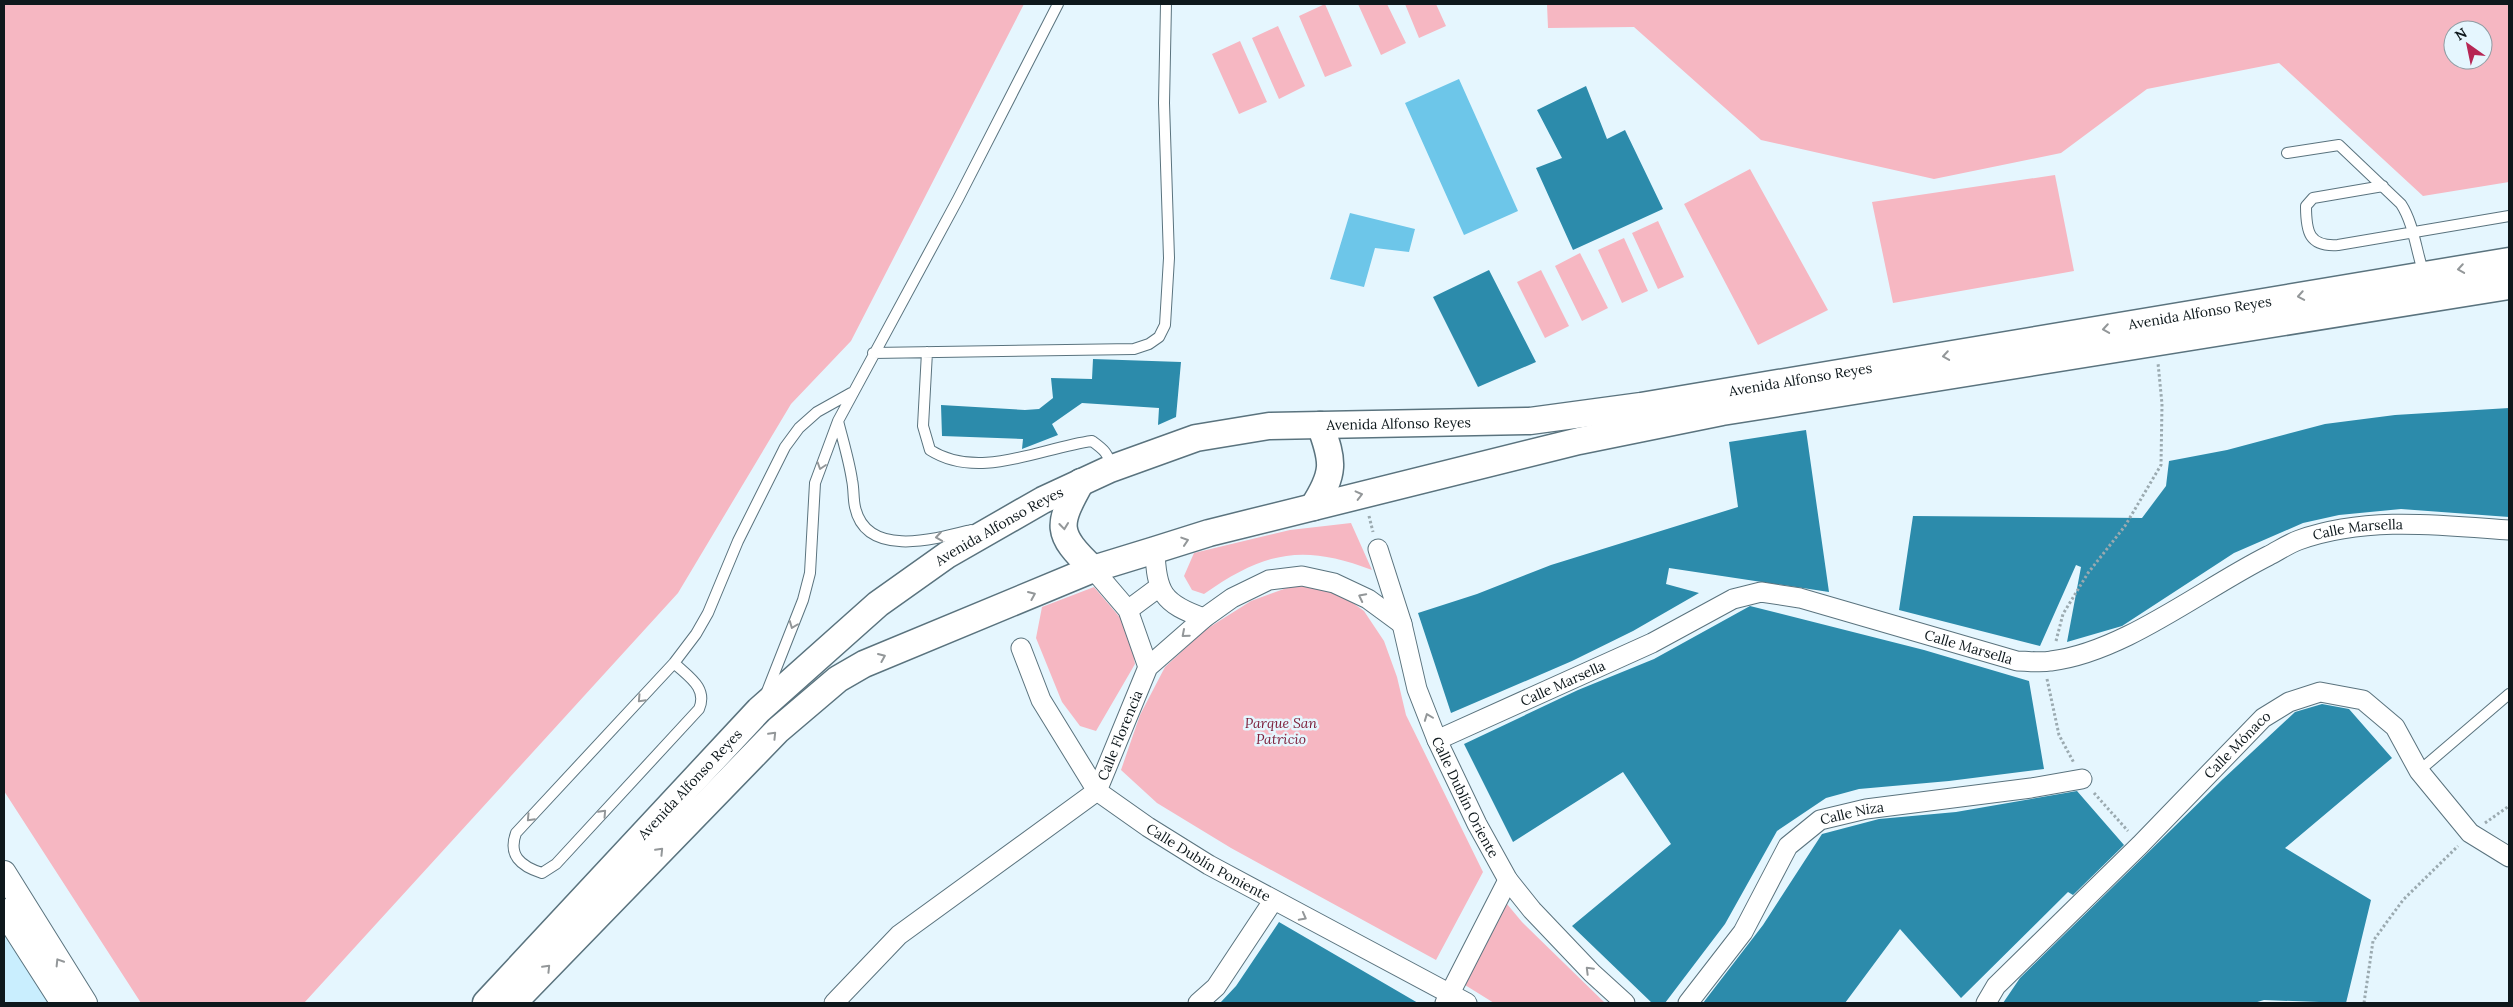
<svg xmlns="http://www.w3.org/2000/svg" width="2513" height="1007" viewBox="0 0 2513 1007" font-family="Lora,serif">
  <rect width="100%" height="100%" fill="#e5f6fe"/>
  <path fill="#c9eefe" d="M 4,932 L 50,1003 L 4,1003 Z"/>
  <path fill="#f6b7c2" fill-rule="evenodd" d="M 4,4 L 1024,4 L 851,341 L 791,404 L 678,593 L 304,1003 L 141,1003 L 4,791 Z
    M 1325,4 L 1352,66 L 1325,77 L 1299,16 Z
    M 1358,4 L 1387,4 L 1406,43 L 1381,55 Z
    M 1405,4 L 1436,4 L 1446,26 L 1419,38 Z
    M 1547,4 L 2509,4 L 2509,182 L 2423,196 L 2279,63 L 2147,89 L 2061,153 L 1934,179 L 1761,140 L 1634,27 L 1548,28 ZM 2453,30 L 2483,30 L 2483,60 L 2453,60 Z
    M 1278,26 L 1305,86 L 1279,99 L 1252,38 Z
    M 1240,41 L 1267,102 L 1239,114 L 1212,54 Z
    M 1750,169 L 1828,310 L 1758,345 L 1684,204 Z
    M 2055,175 L 2074,271 L 1893,303 L 1872,202 Z
    M 1658,221 L 1684,277 L 1658,289 L 1632,233 Z
    M 1624,238 L 1648,291 L 1622,303 L 1598,250 Z
    M 1580,253 L 1608,308 L 1582,321 L 1555,266 Z
    M 1541,270 L 1569,326 L 1545,338 L 1517,282 Z
    M 1351,523 L 1372,570 C 1302,543 1264,552 1204,594 L 1192,590 L 1184,576 L 1194,553 L 1290,530 Z
    M 1295,585 L 1335,590 L 1364,611 L 1384,641 L 1397,677 L 1406,715 L 1483,872 L 1436,960 L 1231,848 L 1157,803 L 1121,770 L 1140,715 L 1165,667 L 1205,630 L 1251,601 Z
    M 1094,587 L 1129,628 L 1135,664 L 1096,731 L 1080,726 L 1062,702 L 1036,638 L 1042,607 Z
    M 1507,904 L 1522,922 L 1605,1003 L 1494,1003 L 1465,985 Z"/>
  <path fill="#6dc6e9" d="M 1459,79 L 1518,211 L 1464,235 L 1405,103 Z
    M 1350,213 L 1415,229 L 1409,252 L 1375,248 L 1364,287 L 1330,279 Z"/>
  <path fill="#2c8bab" d="M 1586,86 L 1607,139 L 1625,130 L 1663,209 L 1573,250 L 1536,168 L 1562,158 L 1537,110 Z
    M 1489,270 L 1536,362 L 1478,387 L 1433,297 Z
    M 1093,359 L 1181,362 L 1176,417 L 1158,425 L 1159,408 L 1082,403 L 1052,424 L 1058,435 L 1022,449 L 1023,439 L 942,436 L 941,405 L 1025,410 L 1039,409 L 1053,398 L 1051,378 L 1092,379 Z
    M 2509,408 L 2509,517 L 2401,509 L 2339,515 L 2303,523 L 2234,553 L 2122,626 L 2067,642 L 2081,567 L 2076,565 L 2040,646 L 1899,610 L 1913,516 L 2142,518 L 2166,486 L 2169,461 L 2227,450 L 2325,424 L 2395,415 Z
    M 1806,430 L 1829,592 L 1669,568 L 1666,584 L 1699,593 L 1633,631 L 1572,661 L 1451,713 L 1418,613 L 1477,594 L 1551,565 L 1738,507 L 1729,442 Z
    M 1750,606 L 1924,650 L 2029,681 L 2044,769 L 1949,781 L 1859,789 L 1826,798 L 1777,831 L 1725,924 L 1665,1003 L 1652,1003 L 1572,926 L 1671,844 L 1623,772 L 1513,842 L 1464,744 L 1578,690 L 1654,659 Z
    M 2322,704 L 2349,709 L 2392,758 L 2285,848 L 2371,900 L 2346,1003 L 2264,1000 L 2254,1003 L 2003,1003 L 2020,978 L 2222,780 L 2295,712 Z
    M 2077,791 L 2124,845 L 2073,895 L 2068,892 L 1961,998 L 1900,929 L 1845,1003 L 1703,1003 L 1763,925 L 1822,834 L 1879,819 L 1956,812 Z
    M 1279,922 L 1418,1003 L 1220,1003 L 1236,986 Z"/>
  <g fill="none" stroke-linecap="round" stroke-linejoin="round">
    <defs>
      <path id="service" d="M 2287,153 L 2339,145 L 2401,204 C 2414,224 2416,251 2424,274
        M 2383,186 L 2313,198 L 2306,206 C 2306,232 2309,247 2338,245 L 2509,216
        M 927,352 L 923,426 L 930,450 C 979,481 1040,448 1092,441 C 1103,449 1110,454 1110,468
        M 873,353 L 1134,349 L 1149,344 L 1159,337 L 1165,325 L 1169,258 L 1164,103 L 1166,4
        M 838,421 C 843,441 849,460 852,480 C 854,489 853,498 855,507 C 866,559 936,539 971,530
        M 674,663 C 689,677 708,688 699,709 L 556,864 L 542,873 C 520,866 508,855 516,833 L 674,663 L 696,634 L 708,613 L 738,541 L 785,447 L 799,428 L 817,412 L 851,393
        M 766,694 L 803,600 L 810,573 L 815,483 L 838,421 L 958,199 L 1058,4
        M 2419,771 L 2509,694"/>
      <g id="minor">
        <path id="s1" d="M 1378,549 L 1402,624 L 1417,689 L 1437,740 L 1477,824 L 1508,880 L 1532,910 L 1592,973 L 1625,1003"/>
        <path d="M 1155,550 C 1156,592 1163,604 1204,618"/>
        <path d="M 1093,569 L 1128,610 L 1148,667"/>
        <path d="M 1128,610 L 1159,587"/>
        <path id="s2" d="M 1021,648 L 1041,700 L 1097,791 L 1148,827 L 1209,865 L 1467,1003"/>
        <path id="s3" d="M 1437,740 L 1652,643 L 1733,599 L 1761,592 L 1800,598 L 2017,661 C 2028,661 2040,663 2051,661 C 2124,652 2202,589 2268,556 C 2278,551 2288,544 2299,540 C 2366,516 2440,525 2509,530"/>
        <path id="s4" d="M 834,1003 L 899,935 L 1097,791 L 1148,667 L 1204,618 L 1232,598 L 1269,580 L 1302,576 L 1334,583 L 1368,599 L 1402,624"/>
        <path d="M 1198,1003 L 1216,987 L 1273,901"/>
        <path d="M 1445,1003 L 1508,880"/>
        <path id="s5" d="M 1688,1003 L 1743,932 L 1788,846 L 1820,820 L 1866,809 L 2031,788 L 2082,779"/>
        <path id="s6" d="M 1986,1003 L 1996,986 L 2140,845 L 2263,718 L 2289,702 L 2320,692 L 2363,700 L 2395,727 L 2419,771 L 2470,833 L 2509,857"/>
      </g>
      <path id="tertiary" d="M 4,873 L 85,1003
        M 4,911 L 63,1003"/>
      <g id="secondary">
        <path d="M 1081,482 C 1057,525 1055,533 1093,569"/>
        <path d="M 1313,507 C 1335,473 1334,462 1320,425"/>
        <path id="s7" d="M 486,1003 L 759,710 L 878,604 L 947,555 L 1043,500 L 1110,469 L 1196,438 L 1269,426 L 1530,421 L 1641,406 L 2509,261"/>
        <path d="M 513,1003 L 778,730 L 838,679 L 864,664 L 1093,569 L 1155,550 L 1209,533 L 1579,441 L 1722,412 L 2509,286"/>
      </g>
    </defs>
    <use href="#service" stroke="#5a737e" stroke-width="12"/>
    <use href="#minor" stroke="#5a737e" stroke-width="21"/>
    <use href="#tertiary" stroke="#5a737e" stroke-width="26"/>
    <use href="#secondary" stroke="#5a737e" stroke-width="29"/>
    <path stroke="#9baab0" stroke-width="3" stroke-dasharray="2.5 2.5" stroke-linecap="butt" d="M 1369,516 L 1373,532
      M 2056,641 L 2063,614 L 2088,573 L 2125,526 L 2161,465 L 2162,404 L 2158,363
      M 2047,679 L 2059,735 L 2074,763
      M 2094,793 L 2128,831
      M 2485,823 L 2509,806
      M 2364,1003 L 2373,941 L 2403,900 L 2458,846"/>
    <use href="#service" stroke="#fff" stroke-width="10"/>
    <use href="#minor" stroke="#fff" stroke-width="19"/>
    <use href="#tertiary" stroke="#fff" stroke-width="24"/>
    <use href="#secondary" stroke="#fff" stroke-width="26"/>
  </g>
  <defs><path id="oneway-chevron" d="M-2-3.5L2.5 0L-2 3.5" fill="none" stroke-width="1.6" stroke-linecap="round" stroke-linejoin="round" transform="scale(1.25)"/></defs>
  <g stroke="#939799">
    <use href="#oneway-chevron" transform="translate(2461 269) rotate(171)"/>
    <use href="#oneway-chevron" transform="translate(2301 296) rotate(170)"/>
    <use href="#oneway-chevron" transform="translate(2106 329) rotate(171)"/>
    <use href="#oneway-chevron" transform="translate(1946 356) rotate(171)"/>
    <use href="#oneway-chevron" transform="translate(821 466) rotate(108)"/>
    <use href="#oneway-chevron" transform="translate(1359 495) rotate(-14)"/>
    <use href="#oneway-chevron" transform="translate(1064 526) rotate(84)"/>
    <use href="#oneway-chevron" transform="translate(939 537) rotate(172)"/>
    <use href="#oneway-chevron" transform="translate(1185 541) rotate(-18)"/>
    <use href="#oneway-chevron" transform="translate(1032 595) rotate(-23)"/>
    <use href="#oneway-chevron" transform="translate(1362 597) rotate(-153)"/>
    <use href="#oneway-chevron" transform="translate(793 625) rotate(111)"/>
    <use href="#oneway-chevron" transform="translate(1185 634) rotate(139)"/>
    <use href="#oneway-chevron" transform="translate(882 657) rotate(-23)"/>
    <use href="#oneway-chevron" transform="translate(641 699) rotate(133)"/>
    <use href="#oneway-chevron" transform="translate(1428 717) rotate(-111)"/>
    <use href="#oneway-chevron" transform="translate(773 735) rotate(-46)"/>
    <use href="#oneway-chevron" transform="translate(603 813) rotate(-47)"/>
    <use href="#oneway-chevron" transform="translate(530 818) rotate(133)"/>
    <use href="#oneway-chevron" transform="translate(660 851) rotate(-46)"/>
    <use href="#oneway-chevron" transform="translate(1303 917) rotate(28)"/>
    <use href="#oneway-chevron" transform="translate(59 962) rotate(-122)"/>
    <use href="#oneway-chevron" transform="translate(547 968) rotate(-46)"/>
    <use href="#oneway-chevron" transform="translate(1589 970) rotate(-135)"/>
  </g>
  <g text-anchor="middle" dominant-baseline="central" stroke-width="5" stroke-linejoin="round" paint-order="stroke">
    <g font-size="14" fill="#0e181c" stroke="#e5f6fe">
      <text stroke="none"><textPath href="#s7" startOffset="1934">Avenida Alfonso Reyes</textPath></text>
      <text stroke="none"><textPath href="#s7" startOffset="1529">Avenida Alfonso Reyes</textPath></text>
      <text stroke="none"><textPath href="#s7" startOffset="1124">Avenida Alfonso Reyes</textPath></text>
      <text stroke="none"><textPath href="#s7" startOffset="704">Avenida Alfonso Reyes</textPath></text>
      <text stroke="none"><textPath href="#s3" startOffset="994">Calle Marsella</textPath></text>
      <text stroke="none"><textPath href="#s3" startOffset="572">Calle Marsella</textPath></text>
      <text stroke="none"><textPath href="#s3" startOffset="138">Calle Marsella</textPath></text>
      <text stroke="none"><textPath href="#s4" startOffset="399">Calle Florencia</textPath></text>
      <text stroke="none"><textPath href="#s6" startOffset="361">Calle Mónaco</textPath></text>
      <text stroke="none"><textPath href="#s7" startOffset="299">Avenida Alfonso Reyes</textPath></text>
      <text stroke="none"><textPath href="#s1" startOffset="264">Calle Dublín Oriente</textPath></text>
      <text stroke="none"><textPath href="#s5" startOffset="261">Calle Niza</textPath></text>
      <text stroke="none"><textPath href="#s2" startOffset="295">Calle Dublín Poniente</textPath></text>
    </g>
    <g font-size="14" font-style="italic" fill="#7e213c" stroke="#e5f6fe">
      <text x="1281" y="723">Parque San<tspan x="1281" dy="16">Patricio</tspan></text>
    </g>
  </g>
  <rect width="2513" height="1007" fill="none" stroke="#0e181c" stroke-width="10"/>
  <g transform="translate(2468 45) rotate(327)"><circle r="24" fill="#e5f6fe" stroke="#8f9da4"/>
  <path d="M0-4L9 19L0 12L-9 19Z" fill="#b62654"/>
  <text y="-8" font-size="14" font-weight="bold" text-anchor="middle" fill="#0e181c">N</text>
  </g>
</svg>
